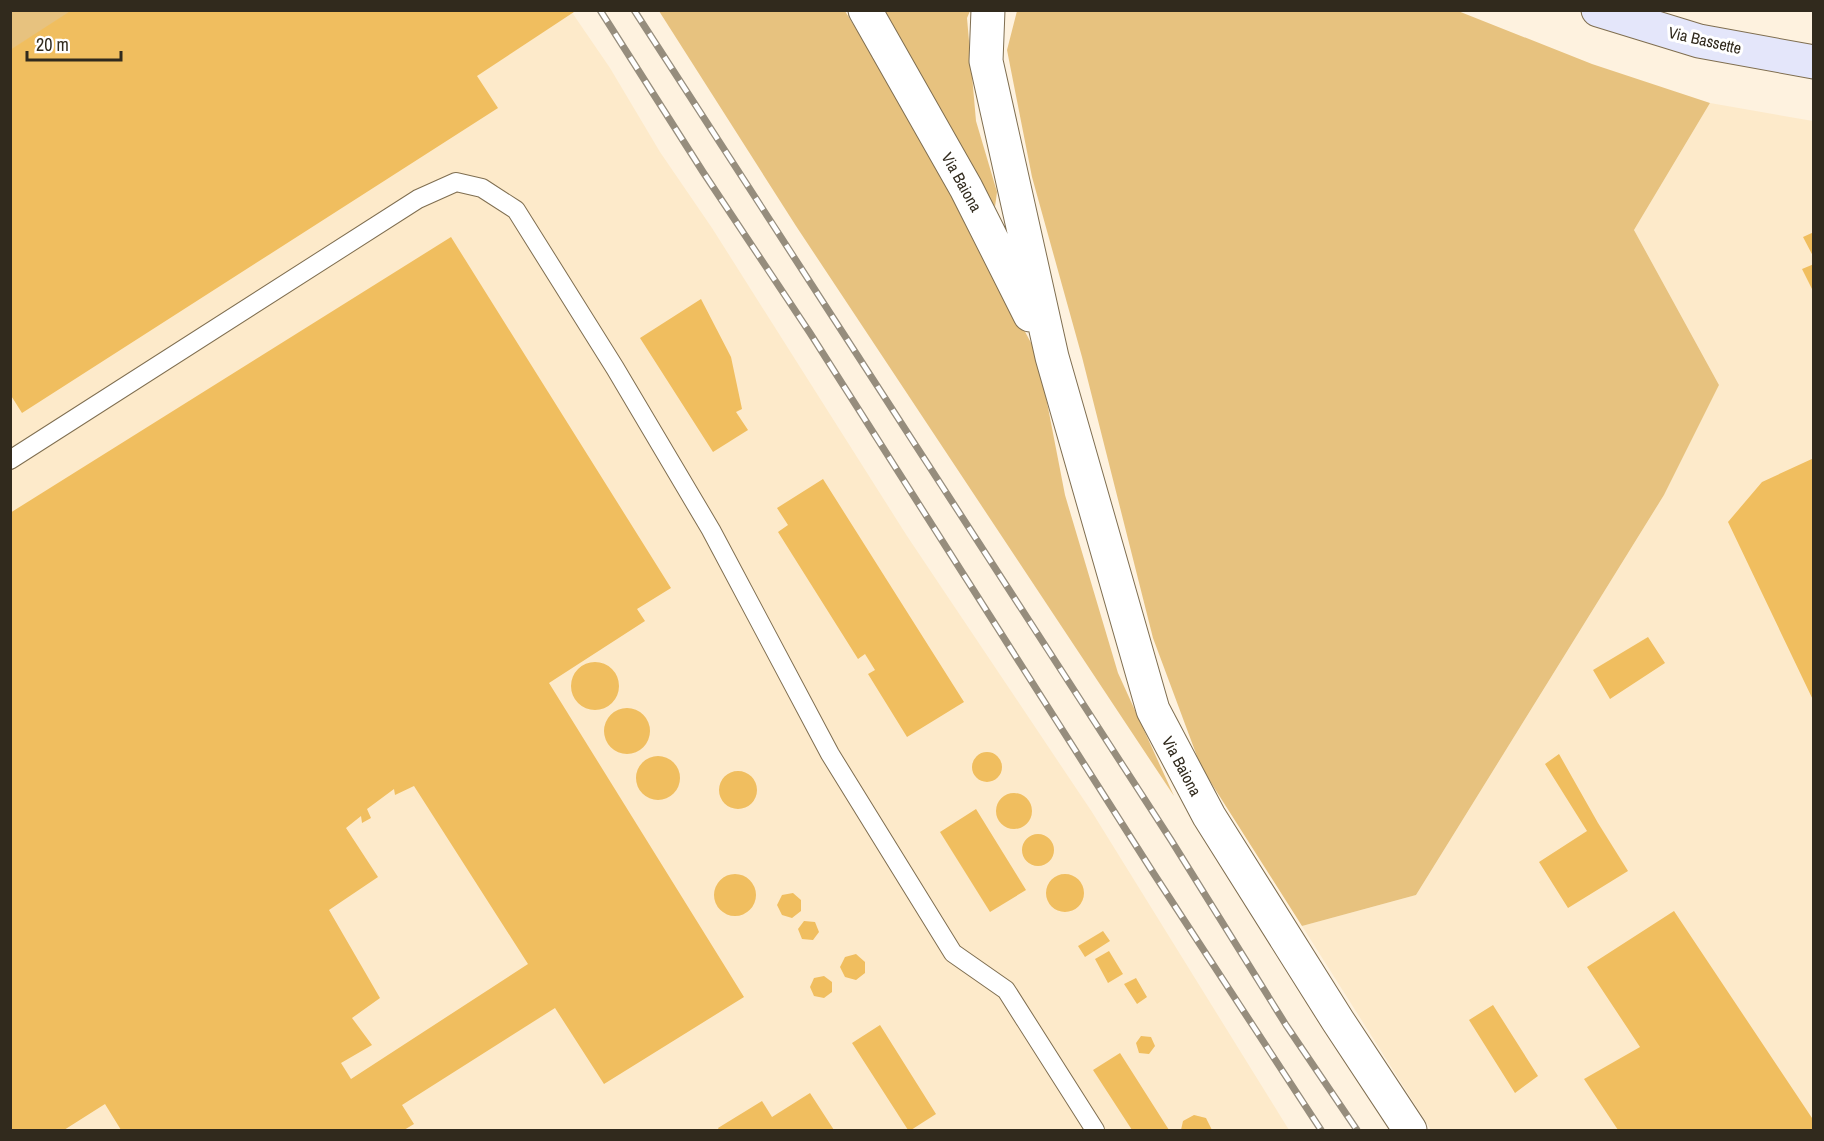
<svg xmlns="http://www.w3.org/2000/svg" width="1824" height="1141" viewBox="0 0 1824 1141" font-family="'Archivo Narrow',sans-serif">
  <rect width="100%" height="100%" fill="#fef2df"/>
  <path fill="#fdeaca" d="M 571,11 L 610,68 L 660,152 L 712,228 L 907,536 L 1092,812 L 1289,1130 L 11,1130 L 10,50 Z
    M 1710,103 L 1813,121 L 1813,1130 L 1431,1130 L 1302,926 L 1416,895 L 1664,495 L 1719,385 L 1634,230 Z"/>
  <path fill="#e7c27f" d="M 11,11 L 72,11 L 11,50 Z
    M 659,11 L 845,11 L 916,127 L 1038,356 L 1065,495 L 1118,673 L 1174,796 L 796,226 Z
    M 884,11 L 970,11 L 967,18 L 976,121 L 997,192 L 995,207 Z
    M 1017,11 L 1458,11 L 1592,64 L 1710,103 L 1634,230 L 1719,385 L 1664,495 L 1416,895 L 1302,926 L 1201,767 L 1153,638 L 1082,357 L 1032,177 L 1007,50 Z"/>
  <path fill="#f0be5f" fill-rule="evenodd" d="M 72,10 L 577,10 L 477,76 L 498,108 L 22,413 L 10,394 L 10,50 Z
    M 1814,232 L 1814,258 L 1803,237 Z
    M 451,237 L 671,588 L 637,609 L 645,621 L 549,683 L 744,997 L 604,1084 L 555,1008 L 402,1105 L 414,1124 L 404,1130 L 121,1130 L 105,1104 L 64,1130 L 10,1130 L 10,513 ZM 414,786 L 528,964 L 351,1079 L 341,1063 L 372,1045 L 352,1018 L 380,998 L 329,910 L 378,877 L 346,828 L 361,816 L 362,823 L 371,818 L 367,809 L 394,789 L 395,795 Z
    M 1814,264 L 1814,293 L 1802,269 Z
    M 701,299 L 731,357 L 742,409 L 736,412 L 748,430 L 713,452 L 640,338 Z
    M 1814,458 L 1814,702 L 1728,522 L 1762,482 Z
    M 823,479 L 964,702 L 907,737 L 868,674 L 875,670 L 865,654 L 858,659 L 778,532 L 788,525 L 777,508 Z
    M 1648,637 L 1665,663 L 1610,699 L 1593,670 Z
    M571 686a24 24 0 1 1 48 0a24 24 0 1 1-48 0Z
    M604 731a23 23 0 1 1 46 0a23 23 0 1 1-46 0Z
    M972 767a15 15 0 1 1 30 0a15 15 0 1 1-30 0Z
    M 1559,754 L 1598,823 L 1628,871 L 1568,908 L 1539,862 L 1587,831 L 1545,764 Z
    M636 778a22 22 0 1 1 44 0a22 22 0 1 1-44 0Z
    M719 790a19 19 0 1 1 38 0a19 19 0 1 1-38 0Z
    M996 811a18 18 0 1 1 36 0a18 18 0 1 1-36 0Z
    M 976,809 L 1026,890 L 990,912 L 940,832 Z
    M1022 850a16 16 0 1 1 32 0a16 16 0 1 1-32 0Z
    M1046 893a19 19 0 1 1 38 0a19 19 0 1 1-38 0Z
    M714 895a21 21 0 1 1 42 0a21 21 0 1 1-42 0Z
    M 793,893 L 801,900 L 801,911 L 792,918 L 782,915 L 777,905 L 782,895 Z
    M 1674,911 L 1814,1121 L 1814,1130 L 1618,1130 L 1584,1079 L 1640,1047 L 1587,967 Z
    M 804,921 L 815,922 L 819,932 L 813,940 L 802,939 L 798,929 Z
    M 1103,931 L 1110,941 L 1085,957 L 1078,946 Z
    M 1109,951 L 1123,974 L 1108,983 L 1095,959 Z
    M 856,954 L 865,962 L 865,973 L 856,980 L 845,977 L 840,967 L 845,957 Z
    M 824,976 L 832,982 L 832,992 L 824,998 L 814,996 L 810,987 L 814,978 Z
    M 1136,978 L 1147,997 L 1137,1004 L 1124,984 Z
    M 1493,1005 L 1538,1076 L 1515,1093 L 1469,1020 Z
    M 880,1025 L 936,1114 L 911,1130 L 908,1130 L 852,1043 Z
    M 1141,1036 L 1151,1037 L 1155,1046 L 1149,1054 L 1139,1053 L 1136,1043 Z
    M 1120,1053 L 1169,1130 L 1132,1130 L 1093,1070 Z
    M 810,1093 L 834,1130 L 719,1130 L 718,1128 L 762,1101 L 772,1117 Z
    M 1194,1115 L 1206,1118 L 1212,1130 L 1181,1130 L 1183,1121 Z"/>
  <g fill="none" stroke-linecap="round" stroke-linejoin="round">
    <defs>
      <path id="lane" d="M 10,460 L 418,199 L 456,182 L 482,188 L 516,210 L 615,368 L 711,530 L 830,754 L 953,953 L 1006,990 L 1095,1130"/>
      <path id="street" d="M 865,10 L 966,188 L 1030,315
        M 988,10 L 986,61 L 1052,357 L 1153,710 L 1209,816 L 1338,1021 L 1410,1130"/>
      <path id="secondary" d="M 1598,10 L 1699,41 L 1814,62"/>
    </defs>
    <use href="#lane" stroke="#7f6e50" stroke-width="20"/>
    <use href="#street" stroke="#7f6e50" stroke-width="35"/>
    <use href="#secondary" stroke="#7f6e50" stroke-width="35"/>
    <use href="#lane" stroke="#fff" stroke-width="18"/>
    <use href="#street" stroke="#fff" stroke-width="33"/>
    <use href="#secondary" stroke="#e4e6fa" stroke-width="33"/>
    <defs>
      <path id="rail" d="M 600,10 L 703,172 L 810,333 L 1154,874 L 1321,1130
        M 634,10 L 1171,840 L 1286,1025 L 1357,1130"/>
    </defs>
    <use href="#rail" stroke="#968d7d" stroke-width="7"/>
    <use href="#rail" stroke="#fff" stroke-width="4.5" stroke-dasharray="14" stroke-linecap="butt"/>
  </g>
  <g text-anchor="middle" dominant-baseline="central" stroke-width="6" stroke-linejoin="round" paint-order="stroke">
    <g font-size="16" fill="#312a1d" stroke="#fff">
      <text transform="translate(1705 40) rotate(13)">Via Bassette</text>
      <text transform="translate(962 182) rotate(61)">Via Baiona</text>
      <text transform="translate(1182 766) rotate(62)">Via Baiona</text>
    </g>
  </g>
  <rect width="1824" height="1141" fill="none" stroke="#312a1d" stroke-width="24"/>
  <path d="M27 51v9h94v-9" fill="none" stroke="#312a1d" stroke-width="3"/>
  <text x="36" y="51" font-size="18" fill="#312a1d" stroke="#ffffff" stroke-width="4.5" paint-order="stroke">20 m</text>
</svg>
